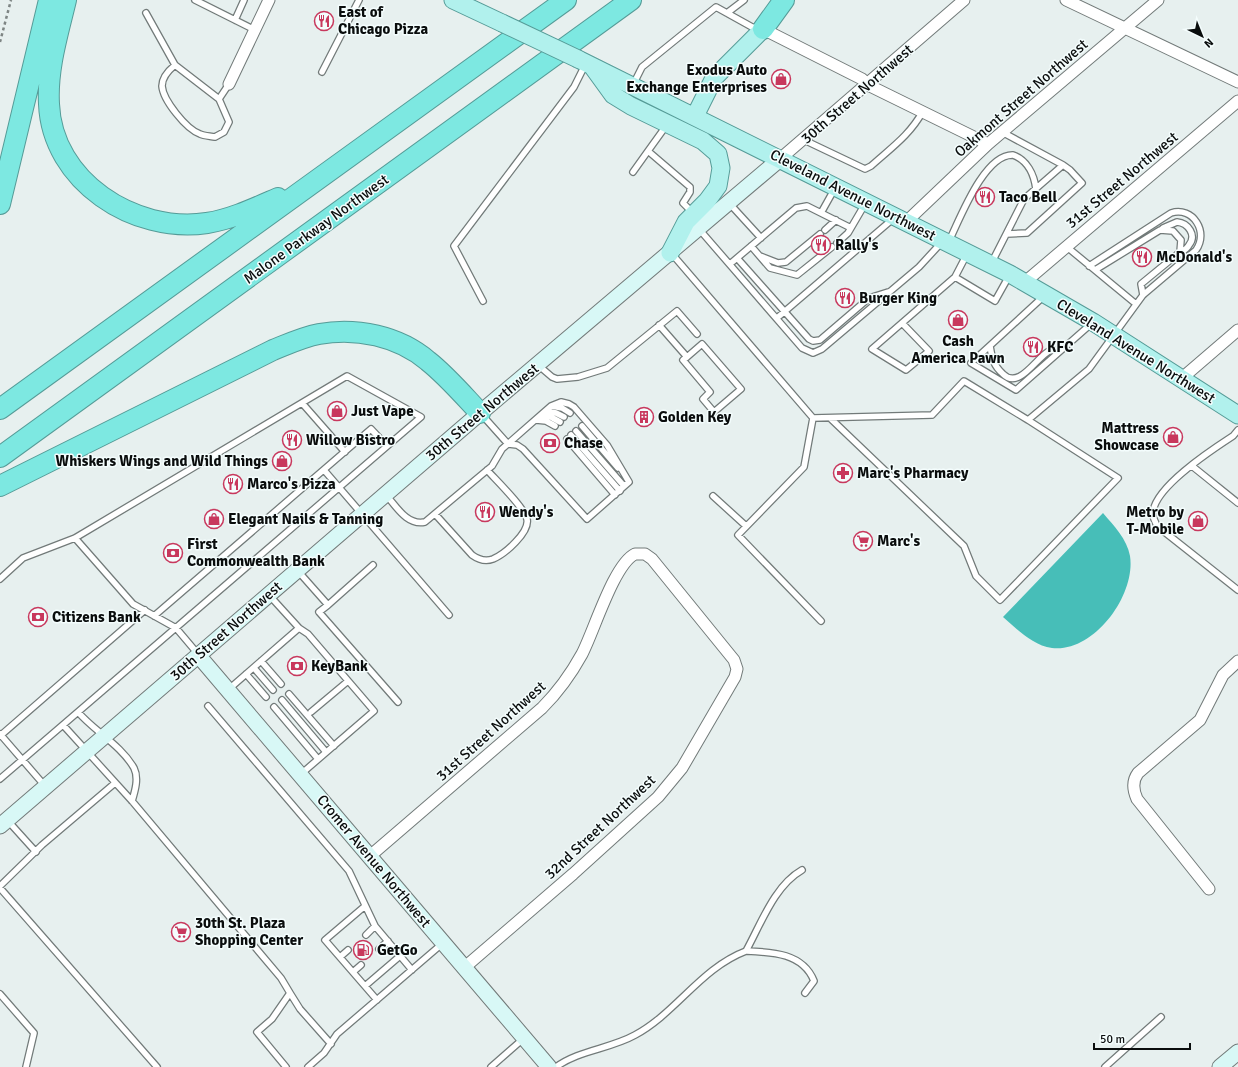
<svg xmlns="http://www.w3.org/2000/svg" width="1238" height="1067" viewBox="0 0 1238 1067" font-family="Signika,sans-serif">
  <rect width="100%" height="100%" fill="#e7f0ef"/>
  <path fill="#47beb8" d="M 1103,513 C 1114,526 1127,539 1130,556 C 1136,595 1094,653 1052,648 C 1032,645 1017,629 1003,617 Z"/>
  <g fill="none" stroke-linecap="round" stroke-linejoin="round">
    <defs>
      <path id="lane" d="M 195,0 L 255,30
        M 146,13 L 175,65 L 219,99 L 229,84
        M 727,13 L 744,0
        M 235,20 L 244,0
        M 175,65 C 169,70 162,77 162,86 C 163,100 186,129 200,134 C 204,136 210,136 215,137 L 224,132 L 229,122 L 219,99
        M 322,72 L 359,0
        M 633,85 L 642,67 L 716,7 L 752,27 L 760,28
        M 666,126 L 648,151 L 690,187 L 690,192 L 683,203 L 692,212
        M 804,140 L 865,169 L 871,166 C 891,148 910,135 923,111
        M 633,172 L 648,151
        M 729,203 L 761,238
        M 821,213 L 851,228
        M 1163,228 L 1177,222 C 1188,223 1197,235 1189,245 C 1187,249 1183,251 1179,254
        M 699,229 L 802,348 L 813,353 L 822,349 L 919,267 L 942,242
        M 825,230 L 836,220
        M 1007,234 L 1027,233 L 1082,183 L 1070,170 L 1063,165
        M 949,241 C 960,219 984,154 1013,155 C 1027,160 1034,174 1036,189
        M 837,243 L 848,233 L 865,204
        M 751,246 L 770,268 L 797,275 L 832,247
        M 1067,247 L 1136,304
        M 672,254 L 813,418 L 932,415 L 964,381 L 1028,420 L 1089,369 L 1143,295 L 1196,250 C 1209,232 1193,206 1171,213 L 1089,266
        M 967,254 L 955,277 L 995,301 L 1009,276
        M 760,256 L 778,263 L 786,262 L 820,234
        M 737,258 L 809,339 L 813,341 L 820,340 L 869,298 L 888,292
        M 992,262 L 1024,199 L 1063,165 L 1002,132
        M 730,264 L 796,208 L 807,206 L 821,213 L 835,188
        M 1095,270 L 1160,230 L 1173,231 L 1181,240 L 1180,252 L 1141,284 L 1143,295
        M 1044,296 L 971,363 L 1016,390 L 1091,324
        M 483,301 L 454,246 L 574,87 L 585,65
        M 777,318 L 894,218
        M 902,323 L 929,351 L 906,370 L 872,349 L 955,277
        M 659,325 L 687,357 L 702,344 L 741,389 L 714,412 L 703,399 L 710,392 L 683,360 L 687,357
        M 990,346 C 992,358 993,365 1003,374 C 1019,390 1036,358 1049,351 C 1052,350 1058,350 1061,350
        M 538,365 L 552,377 L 557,379 L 578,377 L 607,368 L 677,311 L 697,334
        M 302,403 L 345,452
        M 552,406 L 562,408 L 570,413
        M 546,411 L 556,413 L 564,417
        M 541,415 L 551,417 L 560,422
        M 813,418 L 804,467 L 738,535 L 821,621
        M 830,418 L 964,546 L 976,576 L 1000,600 L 1118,478 L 1028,420
        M 536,420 L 546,421 L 555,426
        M 582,426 L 618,468
        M 1238,430 L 1233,436 C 1213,449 1151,489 1153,515 C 1153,518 1156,523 1157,526 L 1238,590
        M 576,431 L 624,486
        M 571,435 L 620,491
        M 567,439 L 615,495
        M 1192,466 L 1238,503
        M 324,470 L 449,615
        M 386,495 C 396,506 407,526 425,522 L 492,466 L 502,449 L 551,406 L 561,402 L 569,404 L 574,407 L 607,445 L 629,482 L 587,519 L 523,449 L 517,445 L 508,444 L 483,416
        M 713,496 L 746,526
        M 435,514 L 472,555 C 479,560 485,562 493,559 C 505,554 530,532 527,519 C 524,507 496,480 487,470
        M 75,538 L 133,604 L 176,628 L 198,654
        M 297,570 L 328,605 L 319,612 L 398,702
        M 0,579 L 23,558 L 75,538 L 347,376 L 421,417 L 0,779
        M 328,605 L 373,565
        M 154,616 L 371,429 L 387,446
        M 299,628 L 308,634 L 374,711 L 301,774
        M 261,661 L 281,684
        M 254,668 L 273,690
        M 246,674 L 266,697
        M 229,689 L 299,628 L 269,595
        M 289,694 L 334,746
        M 282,700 L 326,752
        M 208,706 L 349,871 L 375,926 L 412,970
        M 274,707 L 318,759
        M 78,712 C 94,731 121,745 134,768 C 139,778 135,791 132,801
        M 311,712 L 348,681
        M 63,725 L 132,801 L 281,978 L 290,993 L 272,1019 L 257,1032 L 286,1067
        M 0,734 L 45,786
        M 0,736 L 145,610
        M 8,821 L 36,852
        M 802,870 C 774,886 761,924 746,951 C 772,952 803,953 814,981 L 805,993
        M 0,886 L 42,845 L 115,783
        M 0,888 L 157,1067
        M 365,906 L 325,940 L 377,1000
        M 366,935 L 375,926
        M 379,949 L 388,941
        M 340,957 L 348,950
        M 353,972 L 361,965
        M 365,986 L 400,956
        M 290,993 L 300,1009 L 331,1044
        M 0,994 L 34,1033 L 26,1067
        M 308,1067 L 324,1053 L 337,1034 L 443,943
        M 491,1067 L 523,1039
        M 556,1067 C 579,1050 610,1049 635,1035 C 676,1013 701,968 746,951
        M 1105,1067 L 1161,1017"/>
      <path id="street" d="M 1066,0 L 1238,82
        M 766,26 L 763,29 L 862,79 L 872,87 L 988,144
        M 229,84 L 269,0
        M 780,159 L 964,0
        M 906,222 L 988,144 L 1158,0
        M 1025,282 L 1238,101
        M 1181,379 L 1238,330
        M 370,856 L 542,708 C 559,691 571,674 582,654 C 594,631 614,564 635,554 L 645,554 L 652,559 L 734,660 L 737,669 L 735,677 L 682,768 L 658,797 L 573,874 L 465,967
        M 1209,889 L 1137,799 C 1133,790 1132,781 1138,773 L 1200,720 L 1223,675 L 1238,661"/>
      <path id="secondary" d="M 198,655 L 549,1067
        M 0,826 L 480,413 L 780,159
        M 1220,1067 L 1238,1052"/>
      <path id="primary" d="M 453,0 L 502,23
        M 578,59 L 1010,274 L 1093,322 L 1238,415
        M 592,66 L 613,95 L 631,106 L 703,141 L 718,154 L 721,168 L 718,186 L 707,201 L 686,222 L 670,253
        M 695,116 L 714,78 L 763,29"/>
      <path id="highway" d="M 66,0 C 58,34 47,68 49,104 C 52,181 134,234 207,223 C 232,219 255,208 278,198
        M 763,29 L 784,0
        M 0,204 L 49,0
        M 0,409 L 566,0
        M 0,457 L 631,0
        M 0,486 L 273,350 C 288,344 303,337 319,334 C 356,327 399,336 428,361 C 447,376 463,395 480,413"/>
    </defs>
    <use href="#lane" stroke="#727a79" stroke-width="8"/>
    <use href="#street" stroke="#727a79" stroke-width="13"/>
    <use href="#secondary" stroke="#727a79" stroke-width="17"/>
    <use href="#primary" stroke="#559b97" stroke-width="19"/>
    <use href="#highway" stroke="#559b97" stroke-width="22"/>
    <path stroke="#7e8584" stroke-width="2.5" stroke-dasharray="3 3" stroke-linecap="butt" d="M 0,42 L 11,0"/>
    <use href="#lane" stroke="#fff" stroke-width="5.5"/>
    <use href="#street" stroke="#fff" stroke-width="11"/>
    <use href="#secondary" stroke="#d8f8f6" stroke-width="15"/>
    <use href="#primary" stroke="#b1f1ed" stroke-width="17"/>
    <use href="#highway" stroke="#7de8e1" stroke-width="20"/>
    <defs>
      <path id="primary-bridge" d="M 502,23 L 578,59"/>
    </defs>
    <use href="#primary-bridge" stroke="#559b97" stroke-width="19" stroke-linecap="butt"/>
    <use href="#primary-bridge" stroke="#b1f1ed" stroke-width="17"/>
  </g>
  <defs>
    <symbol id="restaurant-ring" viewBox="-11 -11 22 22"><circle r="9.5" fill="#f4fdfd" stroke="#c8385d" stroke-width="1.5"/><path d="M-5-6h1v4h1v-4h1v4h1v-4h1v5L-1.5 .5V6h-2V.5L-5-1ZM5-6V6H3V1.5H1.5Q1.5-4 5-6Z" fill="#c8385d"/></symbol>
    <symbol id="shop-ring" viewBox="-11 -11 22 22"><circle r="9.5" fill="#f4fdfd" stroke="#c8385d" stroke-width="1.5"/><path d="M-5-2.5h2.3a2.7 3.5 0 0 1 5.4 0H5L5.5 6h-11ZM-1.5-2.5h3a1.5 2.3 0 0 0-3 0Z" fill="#c8385d"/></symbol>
    <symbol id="building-ring" viewBox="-11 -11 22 22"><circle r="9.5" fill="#f4fdfd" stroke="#c8385d" stroke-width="1.5"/><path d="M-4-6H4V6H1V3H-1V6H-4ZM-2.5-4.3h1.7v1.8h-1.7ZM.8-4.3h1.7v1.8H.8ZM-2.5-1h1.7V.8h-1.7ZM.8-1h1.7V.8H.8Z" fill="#c8385d"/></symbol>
    <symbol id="bank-ring" viewBox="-11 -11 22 22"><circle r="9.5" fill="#f4fdfd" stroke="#c8385d" stroke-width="1.5"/><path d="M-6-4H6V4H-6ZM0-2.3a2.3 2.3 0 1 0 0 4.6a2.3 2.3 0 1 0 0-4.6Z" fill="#c8385d"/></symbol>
    <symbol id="pharmacy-ring" viewBox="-11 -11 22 22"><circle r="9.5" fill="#f4fdfd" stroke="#c8385d" stroke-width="1.5"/><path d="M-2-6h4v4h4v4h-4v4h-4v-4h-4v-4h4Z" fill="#c8385d"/></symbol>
    <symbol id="supermarket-ring" viewBox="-11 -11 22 22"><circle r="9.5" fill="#f4fdfd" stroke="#c8385d" stroke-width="1.5"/><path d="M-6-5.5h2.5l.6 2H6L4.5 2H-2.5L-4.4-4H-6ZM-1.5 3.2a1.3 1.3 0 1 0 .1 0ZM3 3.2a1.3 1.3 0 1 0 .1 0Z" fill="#c8385d"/></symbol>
    <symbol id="fuel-ring" viewBox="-11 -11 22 22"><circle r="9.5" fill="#f4fdfd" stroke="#c8385d" stroke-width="1.5"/><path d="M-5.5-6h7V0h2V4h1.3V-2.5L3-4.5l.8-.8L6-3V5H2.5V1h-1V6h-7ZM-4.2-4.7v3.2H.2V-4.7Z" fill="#c8385d"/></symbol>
  </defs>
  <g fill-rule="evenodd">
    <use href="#restaurant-ring" x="313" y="10" width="22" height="22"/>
    <use href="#shop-ring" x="770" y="68" width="22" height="22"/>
    <use href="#restaurant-ring" x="974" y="186" width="22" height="22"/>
    <use href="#restaurant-ring" x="810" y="234" width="22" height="22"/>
    <use href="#restaurant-ring" x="1131" y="246" width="22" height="22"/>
    <use href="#restaurant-ring" x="834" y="287" width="22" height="22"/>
    <use href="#shop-ring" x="947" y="309" width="22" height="22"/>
    <use href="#restaurant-ring" x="1022" y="336" width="22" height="22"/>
    <use href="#shop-ring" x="326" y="400" width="22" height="22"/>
    <use href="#building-ring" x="633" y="406" width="22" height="22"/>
    <use href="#shop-ring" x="1162" y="426" width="22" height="22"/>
    <use href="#restaurant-ring" x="281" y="429" width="22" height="22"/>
    <use href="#bank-ring" x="539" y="432" width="22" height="22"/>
    <use href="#shop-ring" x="271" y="450" width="22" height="22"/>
    <use href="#pharmacy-ring" x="832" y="462" width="22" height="22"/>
    <use href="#restaurant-ring" x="222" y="473" width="22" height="22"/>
    <use href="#restaurant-ring" x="474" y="501" width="22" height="22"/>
    <use href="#shop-ring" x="203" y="508" width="22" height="22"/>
    <use href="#shop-ring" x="1187" y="510" width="22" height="22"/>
    <use href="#supermarket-ring" x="852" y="530" width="22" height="22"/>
    <use href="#bank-ring" x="162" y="542" width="22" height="22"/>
    <use href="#bank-ring" x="27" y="606" width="22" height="22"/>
    <use href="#bank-ring" x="286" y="655" width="22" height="22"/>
    <use href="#supermarket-ring" x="170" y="921" width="22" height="22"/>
    <use href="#fuel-ring" x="352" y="939" width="22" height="22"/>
  </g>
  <g text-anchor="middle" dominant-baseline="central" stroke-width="3" stroke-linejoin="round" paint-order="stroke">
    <g font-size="15" font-weight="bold" fill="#0a0d0d" stroke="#f4fdfd" text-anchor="start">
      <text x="338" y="12">East of<tspan x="338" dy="17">Chicago Pizza</tspan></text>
      <text x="767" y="70" text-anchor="end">Exodus Auto<tspan x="767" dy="17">Exchange Enterprises</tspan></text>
      <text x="999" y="197">Taco Bell</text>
      <text x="835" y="245">Rally's</text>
      <text x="1156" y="257">McDonald's</text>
      <text x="859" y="298">Burger King</text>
      <text x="958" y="341" text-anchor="middle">Cash<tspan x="958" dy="17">America Pawn</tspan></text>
      <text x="1047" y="347">KFC</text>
      <text x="351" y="411">Just Vape</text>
      <text x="658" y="417">Golden Key</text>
      <text x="1159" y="428" text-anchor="end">Mattress<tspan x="1159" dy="17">Showcase</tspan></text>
      <text x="306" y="440">Willow Bistro</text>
      <text x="564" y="443">Chase</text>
      <text x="268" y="461" text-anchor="end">Whiskers Wings and Wild Things</text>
      <text x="857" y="473">Marc's Pharmacy</text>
      <text x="247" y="484">Marco's Pizza</text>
      <text x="499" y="512">Wendy's</text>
      <text x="1184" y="512" text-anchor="end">Metro by<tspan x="1184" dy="17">T-Mobile</tspan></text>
      <text x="228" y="519">Elegant Nails &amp; Tanning</text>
      <text x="877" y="541">Marc's</text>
      <text x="187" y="544">First<tspan x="187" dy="17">Commonwealth Bank</tspan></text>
      <text x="52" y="617">Citizens Bank</text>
      <text x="311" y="666">KeyBank</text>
      <text x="195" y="923">30th St. Plaza<tspan x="195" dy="17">Shopping Center</tspan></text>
      <text x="377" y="950">GetGo</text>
    </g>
    <g font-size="15" fill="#0a0d0d" stroke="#f4fdfd">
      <text transform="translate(857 94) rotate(-41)">30th Street Northwest</text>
      <text transform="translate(1021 98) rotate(-41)">Oakmont Street Northwest</text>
      <text transform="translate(1122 180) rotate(-40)">31st Street Northwest</text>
      <text transform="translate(853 195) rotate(27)">Cleveland Avenue Northwest</text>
      <text transform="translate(316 229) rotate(-36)">Malone Parkway Northwest</text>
      <text transform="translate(1136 351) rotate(32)">Cleveland Avenue Northwest</text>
      <text transform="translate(482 412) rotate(-40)">30th Street Northwest</text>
      <text transform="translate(226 631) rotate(-41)">30th Street Northwest</text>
      <text transform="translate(491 731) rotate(-42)">31st Street Northwest</text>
      <text transform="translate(600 827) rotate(-43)">32nd Street Northwest</text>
      <text transform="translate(374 861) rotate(50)">Cromer Avenue Northwest</text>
    </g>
  </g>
  <g transform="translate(1202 36) rotate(137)" stroke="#f4fdfd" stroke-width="3" paint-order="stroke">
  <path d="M0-3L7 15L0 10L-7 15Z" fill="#0a0d0d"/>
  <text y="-6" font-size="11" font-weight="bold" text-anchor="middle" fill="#0a0d0d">N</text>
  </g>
  <path d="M1094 1043v6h96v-6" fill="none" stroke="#0a0d0d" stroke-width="2"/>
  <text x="1100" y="1043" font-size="12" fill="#0a0d0d" stroke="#f4fdfd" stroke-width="3" paint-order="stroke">50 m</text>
</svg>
